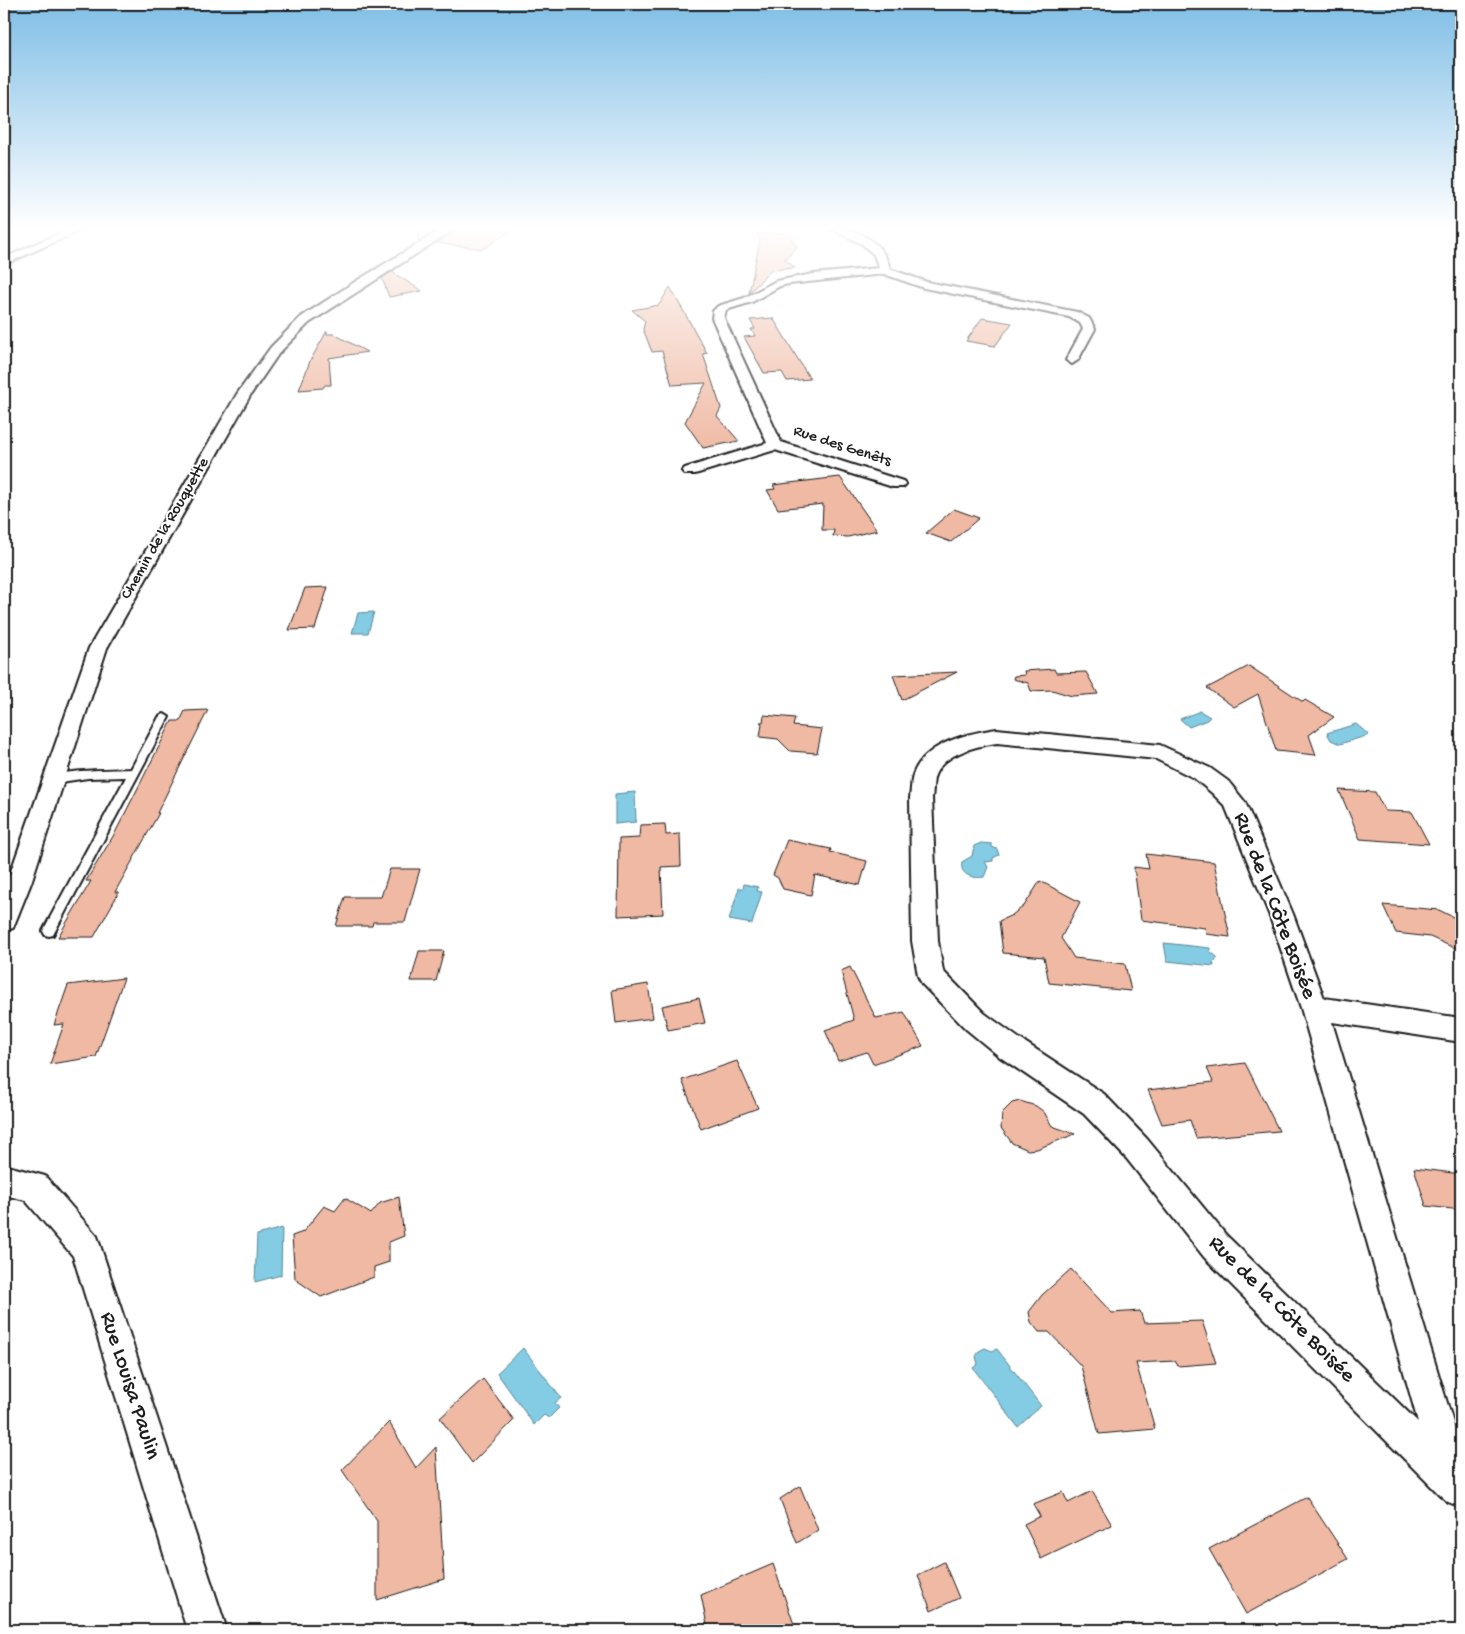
<svg xmlns="http://www.w3.org/2000/svg" width="1465" height="1634" viewBox="0 0 1465 1634" font-family="'Gochi Hand',sans-serif">
  <rect width="100%" height="100%" fill="#fff"/>
  <filter id="ink" filterUnits="userSpaceOnUse"><feTurbulence type="fractalNoise" baseFrequency=".02" numOctaves="2"/><feDisplacementMap in="SourceGraphic" scale="10" xChannelSelector="R" yChannelSelector="G"/><feConvolveMatrix kernelMatrix="1 2 1 2 8 2 1 2 1" color-interpolation-filters="sRGB"/></filter>
  <g filter="url(#ink)">
    <path fill="#83cce4" stroke="#5a8694" d="M 374,612 L 368,633 L 352,633 L 358,613 Z
      M 1200,711 L 1210,717 L 1207,720 L 1189,727 L 1180,719 Z
      M 1356,724 L 1369,735 L 1340,744 L 1331,740 L 1327,733 Z
      M 635,792 L 636,822 L 615,824 L 615,794 Z
      M 981,843 L 992,844 L 992,847 L 997,849 L 999,855 L 993,858 L 993,861 L 985,862 L 988,867 L 984,877 C 973,879 959,875 962,862 L 972,856 L 974,846 Z
      M 744,884 L 758,887 L 757,891 L 762,892 L 752,924 L 729,920 L 739,888 L 743,888 Z
      M 1164,943 L 1210,948 L 1210,951 L 1218,958 L 1213,963 L 1214,966 L 1167,961 Z
      M 282,1228 L 281,1275 L 255,1282 L 257,1235 Z
      M 523,1348 L 561,1398 L 555,1403 L 559,1408 L 549,1418 L 544,1415 L 534,1425 L 497,1373 Z
      M 985,1348 L 992,1351 L 997,1349 L 1041,1406 L 1018,1427 L 973,1368 L 978,1364 L 976,1357 L 979,1351 Z"/>
    <path fill="#efb9a3" stroke="#1c1c1c" d="M 418,227 L 442,227 L 420,241 L 418,240 Z
      M 460,227 L 516,227 L 483,249 L 437,243 Z
      M 788,233 L 797,247 L 785,259 L 795,268 L 771,270 L 749,293 L 760,240 L 757,234 Z
      M 392,272 L 422,291 L 389,297 L 382,278 Z
      M 670,287 L 707,353 L 703,354 L 721,408 L 717,416 L 739,441 L 703,448 L 685,422 L 706,383 L 672,385 L 662,351 L 652,352 L 643,329 L 645,321 L 632,310 L 659,305 Z
      M 773,318 L 810,379 L 787,381 L 782,372 L 764,373 L 744,337 L 755,336 L 751,329 L 755,329 L 750,320 Z
      M 982,318 L 1012,323 L 995,346 L 966,341 Z
      M 327,331 L 327,334 L 334,334 L 367,352 L 329,358 L 331,385 L 325,385 L 323,388 L 299,390 L 310,361 Z
      M 840,477 L 877,530 L 848,537 L 833,536 L 834,530 L 822,530 L 823,504 L 778,509 L 767,490 L 775,489 L 773,485 Z
      M 954,509 L 979,518 L 951,542 L 926,533 Z
      M 328,587 L 315,629 L 289,630 L 305,588 Z
      M 1249,666 L 1303,702 L 1305,700 L 1334,717 L 1309,735 L 1316,755 L 1276,751 L 1258,694 L 1234,707 L 1207,688 Z
      M 1054,669 L 1056,673 L 1086,672 L 1098,694 L 1072,696 L 1052,690 L 1031,691 L 1028,683 L 1013,679 L 1014,676 L 1025,675 L 1024,671 Z
      M 957,672 L 902,700 L 893,675 Z
      M 208,710 L 157,813 L 159,813 L 115,892 L 119,892 L 94,937 L 58,937 L 91,881 L 86,881 L 115,833 L 172,721 L 180,721 L 185,711 Z
      M 764,715 L 795,718 L 793,726 L 822,729 L 817,753 L 790,751 L 778,739 L 760,737 L 762,724 L 760,722 L 763,722 Z
      M 1339,790 L 1375,792 L 1385,811 L 1412,812 L 1429,844 L 1360,839 Z
      M 665,824 L 666,835 L 680,834 L 681,866 L 661,867 L 663,914 L 618,916 L 619,839 L 639,838 L 640,825 Z
      M 787,840 L 831,849 L 830,852 L 867,861 L 860,885 L 815,875 L 811,895 L 783,889 L 778,878 L 773,875 Z
      M 1146,854 L 1214,862 L 1230,937 L 1206,934 L 1205,928 L 1141,920 L 1134,867 L 1149,869 Z
      M 390,869 L 420,869 L 405,922 L 373,922 L 372,926 L 336,926 L 345,897 L 381,897 Z
      M 1040,881 L 1080,902 L 1061,938 L 1074,958 L 1125,964 L 1131,991 L 1049,983 L 1044,957 L 1003,953 L 999,921 L 1012,915 L 1024,906 Z
      M 1383,905 L 1439,910 L 1461,921 L 1461,951 L 1430,937 L 1396,933 Z
      M 419,951 L 444,951 L 436,981 L 411,981 Z
      M 850,967 L 876,1018 L 904,1012 L 923,1046 L 873,1064 L 867,1052 L 838,1061 L 825,1030 L 854,1020 L 841,971 Z
      M 124,978 L 96,1057 L 50,1064 L 64,1024 L 54,1025 L 68,985 Z
      M 648,984 L 653,1018 L 616,1023 L 612,990 Z
      M 699,998 L 705,1023 L 668,1030 L 662,1006 Z
      M 737,1061 L 758,1108 L 701,1129 L 682,1080 Z
      M 1245,1063 L 1279,1131 L 1196,1138 L 1190,1120 L 1162,1124 L 1148,1090 L 1213,1082 L 1207,1068 Z
      M 1020,1101 L 1036,1106 L 1044,1112 L 1052,1126 L 1075,1134 L 1037,1149 L 1028,1150 L 1012,1143 L 1001,1128 L 1002,1113 L 1012,1103 Z
      M 1414,1168 L 1461,1174 L 1461,1210 L 1426,1206 Z
      M 399,1197 L 404,1236 L 389,1242 L 389,1262 L 374,1267 L 374,1277 L 321,1297 L 295,1279 L 292,1236 L 303,1232 L 324,1206 L 335,1211 L 345,1198 L 371,1214 L 380,1203 Z
      M 1071,1269 L 1112,1313 L 1140,1311 L 1144,1323 L 1202,1321 L 1216,1363 L 1178,1366 L 1175,1361 L 1136,1363 L 1155,1429 L 1099,1434 L 1081,1366 L 1049,1332 L 1039,1332 L 1031,1322 L 1029,1312 L 1042,1295 Z
      M 483,1379 L 514,1420 L 472,1463 L 440,1418 Z
      M 389,1422 L 416,1468 L 436,1447 L 444,1579 L 377,1600 L 377,1521 L 342,1470 Z
      M 800,1486 L 818,1530 L 797,1543 L 780,1499 Z
      M 1092,1491 L 1112,1525 L 1041,1559 L 1024,1524 L 1040,1516 L 1033,1504 L 1063,1492 L 1068,1503 Z
      M 1307,1497 L 1348,1559 L 1246,1614 L 1209,1549 Z
      M 944,1562 L 959,1598 L 931,1611 L 918,1575 Z
      M 773,1564 L 796,1630 L 708,1630 L 701,1595 Z"/>
    <g fill="none" stroke-linecap="round" stroke-linejoin="round">
      <defs>
        <path id="lane" d="M 164,714 L 169,717 L 53,935 L 49,936 L 45,935 L 43,931 L 45,927 L 126,777 L 88,778 L 54,783 L 49,779 C 57,769 116,770 131,769 L 159,717 Z"/>
        <path id="street" d="M 73,227 L 87,227 L 4,265 L 4,258 Z
          M 446,227 L 458,227 L 309,323 L 279,353 L 251,394 L 107,648 L 31,883 L 13,928 L 4,931 L 4,891 L 89,648 L 237,394 L 271,347 L 301,317 L 358,280 Z
          M 827,227 C 855,227 883,240 890,269 L 927,282 L 1077,312 L 1089,318 L 1095,329 L 1078,360 L 1072,364 L 1066,360 L 1083,329 L 1080,323 L 1069,317 L 924,288 L 884,274 L 789,284 L 780,286 L 752,302 L 726,310 L 724,318 L 781,442 L 903,481 L 906,484 L 903,487 L 893,487 L 775,450 L 695,474 L 685,474 L 682,471 L 685,468 L 767,443 L 712,318 L 713,311 L 718,306 L 744,298 L 776,281 L 813,274 L 879,268 L 874,255 L 862,244 Z
          M 997,729 L 1160,745 L 1210,768 L 1228,781 L 1245,802 L 1293,914 L 1324,998 L 1461,1018 L 1461,1042 L 1332,1022 L 1461,1449 L 1461,1507 L 1448,1502 L 1440,1495 L 1204,1257 L 1127,1159 L 1084,1114 L 1000,1057 L 966,1029 L 922,984 L 918,976 L 912,941 L 910,798 C 911,791 911,782 913,775 C 924,743 968,733 997,729 ZM 997,743 L 1156,759 L 1194,778 L 1212,793 L 1225,806 L 1269,914 L 1301,1008 L 1418,1422 L 1226,1235 L 1147,1139 L 1104,1094 L 1020,1039 L 984,1013 L 943,971 L 938,941 L 932,798 C 933,792 933,784 934,778 C 941,754 976,746 997,743 Z
          M 4,1165 L 45,1176 L 97,1236 L 227,1630 L 187,1630 L 73,1256 L 25,1200 L 4,1195 Z"/>
      </defs>
      <use href="#lane" stroke="#1c1c1c" stroke-width="4"/>
      <use href="#street" stroke="#1c1c1c" stroke-width="4"/>
      <use href="#lane" fill="#fff" fill-rule="evenodd"/>
      <use href="#street" fill="#fff" fill-rule="evenodd"/>
    </g>
  </g>
  <linearGradient id="sky" x2="0" y2="1"><stop stop-color="#7fbee6"/><stop offset="0.5" stop-color="#fff"/><stop offset="1" stop-color="#fff" stop-opacity="0"/></linearGradient>
  <rect width="1465" height="456" fill="url(#sky)"/>
  <g text-anchor="middle" dominant-baseline="central" stroke-width="4" stroke-linejoin="round" paint-order="stroke">
    <g font-size="16" fill="#1c1c1c" stroke="#fff">
      <text transform="translate(842 447) rotate(18)">Rue des Genêts</text>
      <text transform="translate(166 529) rotate(-60)">Chemin de la Rouquette</text>
    </g>
    <g font-size="22" fill="#1c1c1c" stroke="#fff">
      <text transform="translate(1274 906) rotate(69)">Rue de la Côte Boisée</text>
      <text transform="translate(1281 1310) rotate(45)">Rue de la Côte Boisée</text>
      <text transform="translate(129 1386) rotate(72)">Rue Louisa Paulin</text>
    </g>
  </g>
  <rect width="1465" height="1634" fill="none" stroke="#fff" stroke-width="20"/>
  <rect x="10" y="10" width="1445" height="1614" fill="none" stroke="#1c1c1c" stroke-width="2" filter="url(#ink)"/>
</svg>
